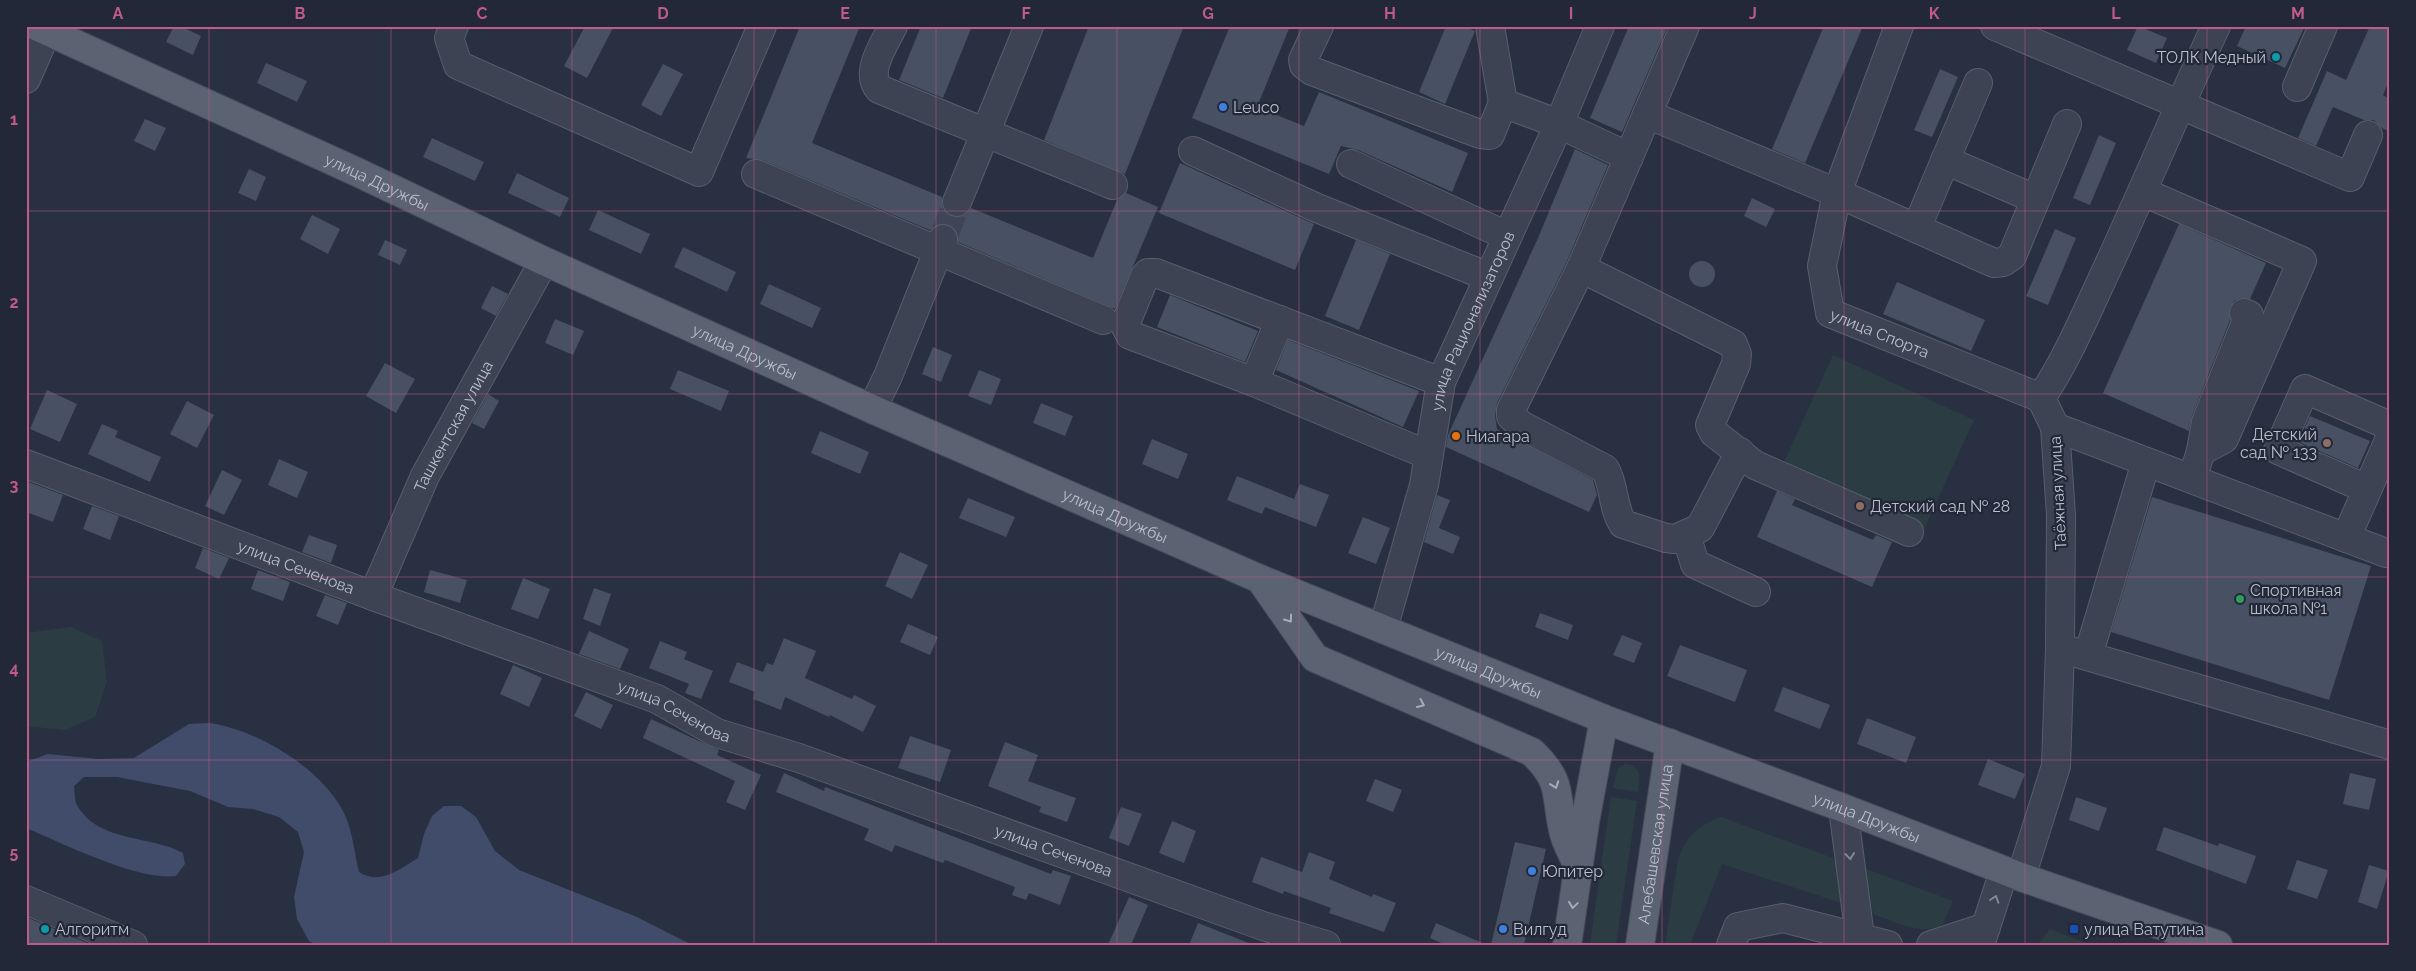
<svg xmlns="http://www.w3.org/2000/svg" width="2416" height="971" viewBox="0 0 2416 971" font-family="Raleway,sans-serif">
  <rect width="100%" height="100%" fill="#293042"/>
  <path fill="#2b3d43" d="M 1833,355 L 1974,420 L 1924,529 L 1783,464 Z
    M 71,627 L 102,641 L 107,682 L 95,717 L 65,730 L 26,726 L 26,633 Z
    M 1626,764 C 1643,766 1640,779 1638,792 L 1613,788 L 1618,768 Z
    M 1611,797 L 1637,801 L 1616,945 L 1590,945 Z
    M 1721,817 L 1833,858 L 1852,900 L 1851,906 L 1722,864 L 1690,945 L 1665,945 L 1678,859 C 1687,836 1698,825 1721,817 Z
    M 1861,867 L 1953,901 L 1943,924 C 1922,937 1897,922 1875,915 L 1865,898 Z
    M 2050,929 L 2091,945 L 2037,945 Z"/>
  <path fill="#404c6a" d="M 189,724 C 198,724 208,722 216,724 C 263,733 330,774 347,820 C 353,836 355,856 359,872 C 380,886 399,869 418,858 L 424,834 L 432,816 L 444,806 L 461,806 L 476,817 L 495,851 L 519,870 L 637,917 L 692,945 L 317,945 L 309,941 L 297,919 L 294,897 L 304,852 L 298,832 L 279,817 L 253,809 L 228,807 L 190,791 L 117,777 L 84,777 L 74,786 C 75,792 74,800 77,805 C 98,843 151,835 183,853 L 185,864 L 176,876 C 137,881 65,844 26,828 L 26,762 L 48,754 L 98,759 L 134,758 Z"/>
  <path fill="#485063" d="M 174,26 L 180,26 L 201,36 L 193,55 L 166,42 Z
    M 585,26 L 614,26 L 587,78 L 564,66 Z
    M 800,26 L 860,26 L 812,143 L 942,197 L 942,204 L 944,211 L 951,216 L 960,217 L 967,214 L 971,208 L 1093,258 L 1117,200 L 1126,193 L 1158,207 L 1115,309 L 958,242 L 956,230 L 949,225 L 940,224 L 930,230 L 762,160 L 746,158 Z
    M 921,26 L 972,26 L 943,98 L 899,80 Z
    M 1089,26 L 1184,26 L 1125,174 L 1044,140 Z
    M 1230,26 L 1290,26 L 1257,107 L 1304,126 L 1319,92 L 1468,153 L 1452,192 L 1358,150 L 1341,146 L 1329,174 L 1192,118 Z
    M 1446,26 L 1463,26 L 1475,31 L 1445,104 L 1419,92 Z
    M 1629,26 L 1668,26 L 1622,132 L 1590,118 Z
    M 1824,26 L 1863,26 L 1805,163 L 1772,149 Z
    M 2138,26 L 2167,38 L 2156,63 L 2127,50 Z
    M 2246,26 L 2305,26 L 2285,68 L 2237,46 Z
    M 2370,26 L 2390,26 L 2390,79 L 2383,95 L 2390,99 L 2390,132 L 2382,128 L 2374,120 L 2364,120 L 2333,107 L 2316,146 L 2298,138 L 2327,71 L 2346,80 Z
    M 266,63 L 307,81 L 297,102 L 257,83 Z
    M 663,64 L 683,74 L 661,116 L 641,105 Z
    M 1940,69 L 1958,77 L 1932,137 L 1914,130 Z
    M 145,119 L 166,128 L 155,151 L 134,141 Z
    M 2099,135 L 2116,143 L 2090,205 L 2073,198 Z
    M 432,138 L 484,162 L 475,181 L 423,157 Z
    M 1575,149 L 1608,165 L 1567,261 L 1497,403 L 1495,416 L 1497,429 L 1593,480 L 1597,495 L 1589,512 L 1446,447 L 1448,435 L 1538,238 Z
    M 1180,163 L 1314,224 L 1295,270 L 1159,213 Z
    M 249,169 L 266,177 L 256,201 L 238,193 Z
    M 517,173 L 569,198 L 560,217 L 508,193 Z
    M 1752,198 L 1775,209 L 1766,227 L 1744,216 Z
    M 598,210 L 650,234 L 641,254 L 589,230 Z
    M 312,215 L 340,229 L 328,254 L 300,239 Z
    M 2179,224 L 2266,263 L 2250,299 L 2241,298 L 2234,301 L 2230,307 L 2230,320 L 2192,416 L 2189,431 L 2103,393 Z
    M 2055,229 L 2076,238 L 2048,305 L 2026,296 Z
    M 385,240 L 407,250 L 400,265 L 378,255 Z
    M 1356,240 L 1390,254 L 1359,330 L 1325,316 Z
    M 683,247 L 736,272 L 727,292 L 674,267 Z
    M1689 274a13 13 0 1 1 26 0a13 13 0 1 1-26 0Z
    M 1897,282 L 1985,320 L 1971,351 L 1883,314 Z
    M 769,284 L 821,308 L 812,328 L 760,304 Z
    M 492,286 L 508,294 L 496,316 L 481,308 Z
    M 1170,295 L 1258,331 L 1245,362 L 1157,327 Z
    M 555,319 L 584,331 L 573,355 L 545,343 Z
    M 1288,340 L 1419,391 L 1403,427 L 1276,370 Z
    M 933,347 L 952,355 L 941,382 L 922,374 Z
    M 385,363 L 415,379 L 396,413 L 366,396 Z
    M 678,370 L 729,391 L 721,411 L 670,389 Z
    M 979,370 L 1001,379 L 991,405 L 968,396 Z
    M 47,390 L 77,404 L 60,442 L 30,429 Z
    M 488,394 L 499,401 L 484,429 L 472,423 Z
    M 187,401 L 214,415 L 197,448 L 170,434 Z
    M 1041,403 L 1073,416 L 1065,436 L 1033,423 Z
    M 2310,416 L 2370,441 L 2358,468 L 2299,442 Z
    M 102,424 L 118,431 L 115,437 L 161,457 L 150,482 L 88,454 Z
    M 820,431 L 869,452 L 860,474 L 811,453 Z
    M 1152,439 L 1188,454 L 1178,479 L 1142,464 Z
    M 279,459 L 308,472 L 297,498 L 268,485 Z
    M 222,470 L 242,480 L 224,515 L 205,506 Z
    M 1237,476 L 1294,499 L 1300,484 L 1329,495 L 1316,527 L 1265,507 L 1262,514 L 1227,500 Z
    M 26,481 L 63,495 L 53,522 L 26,512 Z
    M 1777,491 L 1795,499 L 1792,505 L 1873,540 L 1876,535 L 1892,542 L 1872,587 L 1757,537 Z
    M 1437,495 L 1450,500 L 1439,528 L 1460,537 L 1453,554 L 1424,542 Z
    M 2152,497 L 2371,566 L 2329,700 L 2111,632 Z
    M 968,498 L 1015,517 L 1006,537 L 959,518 Z
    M 92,506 L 119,516 L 110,540 L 83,529 Z
    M 1363,517 L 1390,528 L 1376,564 L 1348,553 Z
    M 309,535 L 337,545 L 331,563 L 302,552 Z
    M 203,548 L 229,558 L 219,579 L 195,568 Z
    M 900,552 L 928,565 L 912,599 L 885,586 Z
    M 258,570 L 290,582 L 283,601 L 251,589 Z
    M 430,570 L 467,580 L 460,603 L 424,592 Z
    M 523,578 L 550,589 L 538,619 L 511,609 Z
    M 594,588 L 611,594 L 600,626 L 583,619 Z
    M 325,595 L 347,603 L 338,625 L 316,616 Z
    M 1540,613 L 1573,625 L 1568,640 L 1535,627 Z
    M 908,624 L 938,637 L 930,655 L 900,642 Z
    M 589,631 L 629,649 L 620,669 L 579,654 Z
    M 1622,635 L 1642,643 L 1634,663 L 1613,655 Z
    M 784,638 L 816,651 L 805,678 L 852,699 L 854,695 L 876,706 L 863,732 L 830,715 L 829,717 L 785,697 L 781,710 L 753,699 L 755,692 L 729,682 L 737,662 L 763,672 L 767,663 L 773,665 Z
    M 660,641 L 687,652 L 684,659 L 713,671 L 701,699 L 685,693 L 689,684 L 649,668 Z
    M 1680,645 L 1747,670 L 1735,702 L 1667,676 Z
    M 513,665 L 542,678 L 529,707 L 500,694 Z
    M 1783,687 L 1830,705 L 1820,729 L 1774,711 Z
    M 586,692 L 613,705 L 601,729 L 574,716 Z
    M 1867,718 L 1916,737 L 1906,763 L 1857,744 Z
    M 651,719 L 719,750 L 717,755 L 761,775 L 745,810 L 726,802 L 735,781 L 643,738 Z
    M 910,736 L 951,750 L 940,782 L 898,768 Z
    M 1005,742 L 1038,755 L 1028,781 L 1076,798 L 1067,822 L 1039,812 L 1041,807 L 988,786 Z
    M 1988,759 L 2025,774 L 2015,799 L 1978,785 Z
    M 784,773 L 824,791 L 825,787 L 1051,874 L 1053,870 L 1071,876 L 1060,905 L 1029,893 L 1026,900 L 1012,895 L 1015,887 L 945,860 L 943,863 L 895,845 L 892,852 L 864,840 L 869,829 L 776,792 Z
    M 2350,773 L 2376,779 L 2369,810 L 2343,804 Z
    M 1375,779 L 1402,790 L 1393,812 L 1366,801 Z
    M 2076,797 L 2107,808 L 2099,831 L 2069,820 Z
    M 1121,807 L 1142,814 L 1129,846 L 1109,838 Z
    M 1172,821 L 1196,831 L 1184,863 L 1159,853 Z
    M 2164,827 L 2218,846 L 2219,843 L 2256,856 L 2246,884 L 2156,850 Z
    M 1515,842 L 1546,849 L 1524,945 L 1491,945 Z
    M 1309,852 L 1335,862 L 1329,879 L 1372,897 L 1373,894 L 1396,903 L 1384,932 L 1329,913 L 1331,908 L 1284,891 L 1283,894 L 1252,882 L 1261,857 L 1302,872 Z
    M 2297,860 L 2328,870 L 2317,899 L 2287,889 Z
    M 2369,865 L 2389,871 L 2377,909 L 2358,902 Z
    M 1129,897 L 1148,905 L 1131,945 L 1108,945 Z
    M 26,917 L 92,945 L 26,945 Z
    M 1198,923 L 1251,944 L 1251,945 L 1189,945 Z
    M 1436,923 L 1487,945 L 1446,945 L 1430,938 Z"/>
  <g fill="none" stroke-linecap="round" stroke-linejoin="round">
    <path stroke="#3f4557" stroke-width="28" stroke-dasharray="28 14" stroke-linecap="butt" d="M 943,239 L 957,202"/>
    <defs>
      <g id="minor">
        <path d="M 454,26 L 449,38 L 458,65 L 699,172 L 762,26"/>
        <path d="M 893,26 C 885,43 864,72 879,89 L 1113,185"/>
        <path d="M 1319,26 L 1303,60 L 1304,65 L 1312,71 L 1480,134 L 1490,135 L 1503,103"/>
        <path d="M 1490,26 L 1503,103 L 1559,124 L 1629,157"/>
        <path d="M 1685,26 L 1581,268 L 1511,410 L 1511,416 L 1521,425 L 1605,469 C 1615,486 1612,507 1623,524 L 1666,538 L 1675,539 L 1700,528 L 1740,452"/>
        <path id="s1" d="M 1899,26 L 1837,193 L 1822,266 L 1830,313 L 2041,398"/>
        <path d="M 1995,26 L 2350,177 L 2368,135"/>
        <path d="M 26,79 L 47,31"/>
        <path d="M 2297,87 L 2323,26"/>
        <path d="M 1647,114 L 1837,193 L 1994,263 L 2003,262 L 2012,256 L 2067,124"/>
        <path d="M 1193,151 L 1317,208 L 1489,277"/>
        <path d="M 1945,160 L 2035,199"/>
        <path d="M 1351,164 L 1507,236"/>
        <path d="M 756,174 L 1103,320"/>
        <path d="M 2143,192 L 2302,261 L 2224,439 L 2201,451 L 2192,479"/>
        <path d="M 957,202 L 1029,26"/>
        <path d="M 1917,227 L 1978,83"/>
        <path d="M 1581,268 L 1733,344 L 1737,354 L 1736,364 L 1710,425 L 1714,433 L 1755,465 L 1909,532"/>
        <path d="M 1254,382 L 1280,320"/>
        <path d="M 872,409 L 888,376 L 943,239"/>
        <path d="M 2055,427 L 2386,553"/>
        <path d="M 2201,451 L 2206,422 L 2249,315 L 2244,313"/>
        <path d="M 1428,455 L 1254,382 L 1130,335 L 1125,325 L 1145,276 L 1148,273 L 1156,273 L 1441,382"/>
        <path id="s2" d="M 26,464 L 373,596 L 657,699 L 717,733 L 799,758 L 1263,926 L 1326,945"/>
        <path d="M 2367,489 L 2278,450 L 2305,389 L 2390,426"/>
        <path d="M 1686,535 L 1695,564 L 1756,592"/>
        <path d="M 2346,538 L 2390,438"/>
        <path id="s3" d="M 373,596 L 425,476 L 544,261"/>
        <path id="s4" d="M 1383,629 L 1424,485 L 1441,382 L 1559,124 L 1600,26"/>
        <path d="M 2060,648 L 2390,745"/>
        <path d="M 2088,656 L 2146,462"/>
        <path d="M 1843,808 L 1860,937"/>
        <path d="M 2021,877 L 2056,766 L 2060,648 L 2061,515 L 2055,427 L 2041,398 C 2067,359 2085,316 2105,273 C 2143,191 2178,108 2216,26"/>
        <path d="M 26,900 L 133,945"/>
        <path d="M 1731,945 L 1738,927 L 1783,918 L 1888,945"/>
        <path d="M 1931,945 L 1986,927"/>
        <path d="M 1980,945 L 2004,871"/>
      </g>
      <g id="major">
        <path id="s5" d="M 36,26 L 357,172 L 544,261 L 872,409 L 1260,579 L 1604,719 L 1843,808 L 2021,877 L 2218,945"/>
        <path d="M 1260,579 L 1315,658 L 1532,752 C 1565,784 1554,795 1564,834 C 1567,845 1574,856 1578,867"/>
        <path d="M 1567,945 L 1585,822 L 1604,719"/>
        <path id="s6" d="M 1640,945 L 1670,743"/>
      </g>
    </defs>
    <use href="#minor" stroke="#585e6c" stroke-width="30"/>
    <use href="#major" stroke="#474c5b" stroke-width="30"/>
    <use href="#minor" stroke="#3d4352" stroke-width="28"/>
    <use href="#major" stroke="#5b6271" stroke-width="28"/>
  </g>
  <defs><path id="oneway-chevron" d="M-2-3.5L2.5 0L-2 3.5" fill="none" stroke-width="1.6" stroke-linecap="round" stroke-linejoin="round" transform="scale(1.25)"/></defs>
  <g stroke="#a7acb9">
    <use href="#oneway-chevron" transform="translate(1289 619) rotate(54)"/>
    <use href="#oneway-chevron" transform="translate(1421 704) rotate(24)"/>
    <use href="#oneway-chevron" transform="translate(1555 785) rotate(70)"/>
    <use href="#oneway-chevron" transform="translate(1573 905) rotate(98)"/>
  </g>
  <g stroke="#828795">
    <use href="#oneway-chevron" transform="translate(1850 856) rotate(83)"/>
    <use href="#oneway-chevron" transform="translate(1995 899) rotate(-72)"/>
  </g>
  <path fill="none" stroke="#bf5b88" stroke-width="1" stroke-opacity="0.55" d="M 209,26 L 209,945M 391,26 L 391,945M 572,26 L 572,945M 754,26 L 754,945M 936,26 L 936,945M 1117,26 L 1117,945M 1299,26 L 1299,945M 1480,26 L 1480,945M 1662,26 L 1662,945M 1844,26 L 1844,945M 2025,26 L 2025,945M 2207,26 L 2207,945M 26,211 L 2390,211M 26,394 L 2390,394M 26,577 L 2390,577M 26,760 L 2390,760"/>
  <g fill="#0f9aa8" stroke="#222837" stroke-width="2">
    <circle cx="2276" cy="57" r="5"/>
    <circle cx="45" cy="929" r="5"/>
  </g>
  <g fill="#3f7fe0" stroke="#222837" stroke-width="2">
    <circle cx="1223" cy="107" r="5"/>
    <circle cx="1532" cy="871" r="5"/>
    <circle cx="1503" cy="929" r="5"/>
  </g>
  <circle fill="#e8710a" stroke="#222837" stroke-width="2" cx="1456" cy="436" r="5"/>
  <g fill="#8d6e63" stroke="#222837" stroke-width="2">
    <circle cx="2327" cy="443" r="5"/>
    <circle cx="1860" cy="506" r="5"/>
  </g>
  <circle fill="#2e9e5b" stroke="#222837" stroke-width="2" cx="2240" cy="599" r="5"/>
  <rect fill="#1a4fb4" stroke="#222837" stroke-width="2" x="2069" y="924" width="10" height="10" rx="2.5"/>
  <g text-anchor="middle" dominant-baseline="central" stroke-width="4.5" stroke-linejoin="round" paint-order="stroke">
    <g font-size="16" fill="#babfcb" stroke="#222837" text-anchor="start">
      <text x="2266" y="57" text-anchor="end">ТОЛК Медный</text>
      <text x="1233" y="107">Leuco</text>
      <text x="2317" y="434" text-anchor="end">Детский<tspan x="2317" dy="18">сад № 133</tspan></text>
      <text x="1466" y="436">Ниагара</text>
      <text x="1870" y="506">Детский сад № 28</text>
      <text x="2250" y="590">Спортивная<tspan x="2250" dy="18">школа №1</tspan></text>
      <text x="1542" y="871">Юпитер</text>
      <text x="55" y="929">Алгоритм</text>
      <text x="1513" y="929">Вилгуд</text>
      <text x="2084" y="929">улица Ватутина</text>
    </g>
    <g font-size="16" fill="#babfcb" stroke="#222837">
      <text stroke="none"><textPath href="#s5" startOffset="375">улица Дружбы</textPath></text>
      <text stroke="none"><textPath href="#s4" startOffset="322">улица Рационализаторов</textPath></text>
      <text stroke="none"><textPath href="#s1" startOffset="354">улица Спорта</textPath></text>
      <text stroke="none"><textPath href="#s5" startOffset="780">улица Дружбы</textPath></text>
      <text stroke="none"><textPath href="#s3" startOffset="188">Ташкентская улица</textPath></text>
      <text transform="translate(2058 493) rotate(-93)">Таёжная улица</text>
      <text stroke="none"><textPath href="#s5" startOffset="1185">улица Дружбы</textPath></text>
      <text stroke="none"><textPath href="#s2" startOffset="289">улица Сеченова</textPath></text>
      <text stroke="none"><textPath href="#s5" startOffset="1590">улица Дружбы</textPath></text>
      <text stroke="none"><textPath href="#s2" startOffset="694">улица Сеченова</textPath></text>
      <text stroke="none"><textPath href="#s5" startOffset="1995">улица Дружбы</textPath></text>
      <text stroke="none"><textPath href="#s6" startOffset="102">Алебашевская улица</textPath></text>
      <text stroke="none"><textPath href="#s2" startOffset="1099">улица Сеченова</textPath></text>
    </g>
  </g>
  <rect width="2416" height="971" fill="none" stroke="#222837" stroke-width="55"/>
  <rect x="28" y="28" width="2360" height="916" fill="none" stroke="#bf5b88" stroke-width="2"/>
  <g font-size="16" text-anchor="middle" font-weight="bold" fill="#bf5b88">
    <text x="118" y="19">A</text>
    <text x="300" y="19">B</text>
    <text x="482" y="19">C</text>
    <text x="663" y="19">D</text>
    <text x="845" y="19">E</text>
    <text x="1026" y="19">F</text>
    <text x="1208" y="19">G</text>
    <text x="1390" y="19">H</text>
    <text x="1571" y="19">I</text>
    <text x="1753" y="19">J</text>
    <text x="1934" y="19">K</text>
    <text x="2116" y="19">L</text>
    <text x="2298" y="19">M</text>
    <text x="14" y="125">1</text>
    <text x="14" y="308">2</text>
    <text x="14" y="491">3</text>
    <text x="14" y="674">4</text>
    <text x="14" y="858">5</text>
  </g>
</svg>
